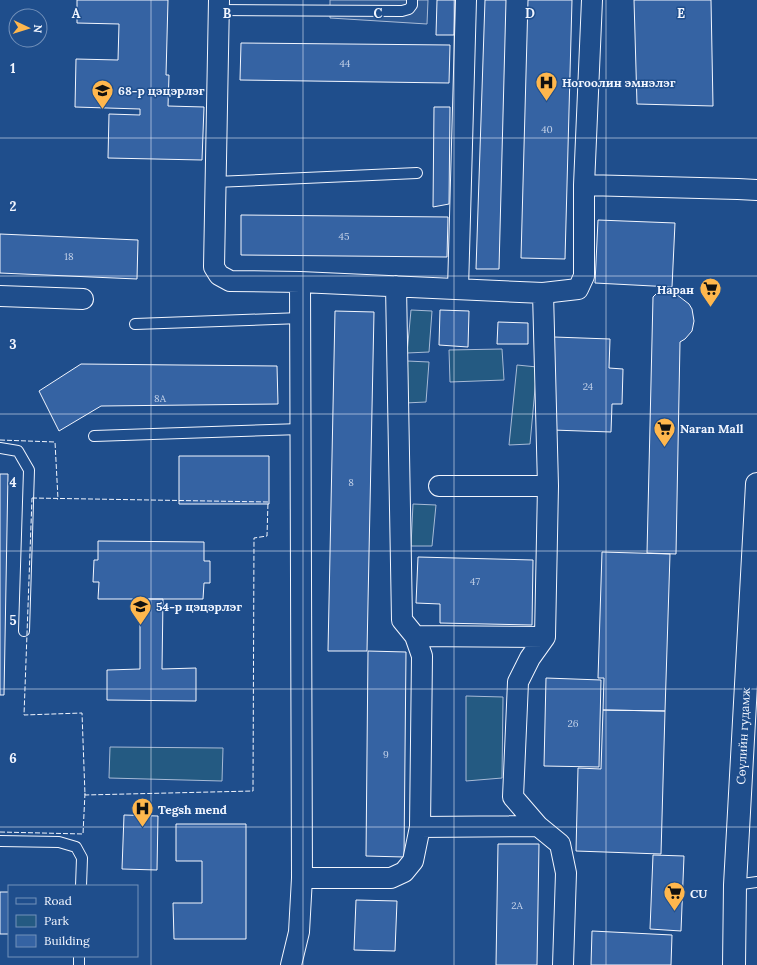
<svg xmlns="http://www.w3.org/2000/svg" width="757" height="965" viewBox="0 0 757 965" font-family="Lora,serif">
  <rect width="100%" height="100%" fill="#1f4e8c"/>
  <path fill="#245a82" stroke="#a8bbd7" d="M 411,310 L 432,311 L 429,352 L 407,353 Z
    M 502,349 L 504,380 L 450,382 L 449,350 Z
    M 407,361 L 429,362 L 426,402 L 405,403 Z
    M 517,365 L 537,367 L 530,444 L 509,445 Z
    M 413,504 L 436,505 L 432,546 L 411,546 Z
    M 466,696 L 503,697 L 502,778 L 466,781 Z
    M 110,747 L 223,748 L 222,781 L 109,778 Z"/>
  <path fill="#305b95" stroke="#a8bbd7" d="M 330,0 L 428,0 L 427,24 L 330,18 Z"/>
  <path fill="#3563a3" stroke="#f2f6ff" d="M 77,0 L 168,0 L 166,75 L 169,75 L 168,106 L 204,107 L 202,160 L 108,158 L 109,114 L 140,115 L 140,109 L 75,107 L 76,59 L 118,60 L 119,24 L 77,23 Z
    M 437,0 L 455,0 L 454,35 L 436,35 Z
    M 485,0 L 506,0 L 499,269 L 476,269 Z
    M 528,0 L 572,0 L 565,259 L 521,258 Z
    M 634,0 L 711,0 L 713,106 L 637,104 Z
    M 241,43 L 450,45 L 449,83 L 240,80 Z
    M 434,107 L 450,107 L 449,204 L 433,207 Z
    M 241,215 L 448,217 L 447,257 L 241,255 Z
    M 598,220 L 675,223 L 672,287 L 595,283 Z
    M 0,234 L 138,240 L 137,279 L 0,273 Z
    M 663,292 L 669,292 L 676,294 L 689,304 L 692,309 L 694,321 L 692,331 L 685,339 L 680,342 L 676,554 L 647,553 L 653,297 L 657,293 Z
    M 440,310 L 469,311 L 468,347 L 439,345 Z
    M 335,311 L 374,312 L 367,651 L 328,651 Z
    M 498,322 L 528,323 L 528,344 L 497,344 Z
    M 554,337 L 610,339 L 609,368 L 623,369 L 622,404 L 612,404 L 611,432 L 552,430 Z
    M 81,364 L 277,366 L 278,404 L 101,406 L 59,431 L 39,391 Z
    M 179,456 L 269,456 L 269,504 L 179,504 Z
    M 0,474 L 8,474 L 4,695 L 0,695 Z
    M 98,541 L 204,542 L 204,561 L 210,561 L 210,583 L 204,583 L 203,599 L 98,599 L 99,582 L 93,582 L 94,560 L 98,560 Z
    M 602,552 L 670,554 L 665,711 L 603,710 L 604,678 L 598,678 Z
    M 418,557 L 533,560 L 532,625 L 440,623 L 440,604 L 416,603 Z
    M 140,599 L 163,599 L 162,669 L 196,668 L 196,701 L 107,700 L 107,670 L 140,669 Z
    M 368,651 L 406,652 L 404,857 L 366,856 Z
    M 546,678 L 601,680 L 599,767 L 544,766 Z
    M 603,710 L 665,711 L 661,854 L 576,851 L 578,768 L 601,769 Z
    M 124,815 L 158,816 L 157,870 L 122,869 Z
    M 176,824 L 246,824 L 246,939 L 174,939 L 173,903 L 202,903 L 202,861 L 176,861 Z
    M 498,844 L 539,844 L 537,965 L 496,965 Z
    M 653,855 L 684,856 L 681,931 L 650,929 Z
    M 0,892 L 9,892 L 9,934 L 0,934 Z
    M 356,900 L 397,901 L 395,951 L 354,950 Z
    M 592,931 L 672,935 L 671,965 L 591,965 Z"/>
  <g fill="none" stroke-linecap="round" stroke-linejoin="round">
    <defs>
      <path id="lane" d="M 219,10 L 402,11 L 409,9 L 412,5 L 412,0
        M 215,182 L 417,173
        M 135,324 L 301,318
        M 94,436 L 301,429
        M 0,448 L 18,451 L 29,470 L 24,631
        M 0,841 L 59,842 L 76,847 L 82,858 L 81,886
        M 735,885 L 757,882
        M 79,965 L 79,956"/>
      <path id="street" d="M 219,0 L 214,267 L 219,275 L 230,281 L 300,282 L 543,293 L 578,289 L 584,276 L 584,185
        M 592,0 L 584,185 L 738,189 L 757,190
        M 396,286 L 402,620 L 415,636 L 422,656 L 420,827
        M 458,289 L 466,0
        M 543,293 L 548,486 L 545,637 L 530,658 L 518,682 L 513,797 L 538,826 L 560,844 L 566,873 L 563,965
        M 0,296 L 83,299
        M 439,486 L 548,486
        M 415,636 L 545,637
        M 302,878 L 391,878 L 404,872 L 413,861 L 420,827 L 538,826
        M 291,965 L 299,932 L 302,878 L 300,282"/>
      <path id="secondary" d="M 734,965 L 735,885 L 757,484"/>
    </defs>
    <use href="#lane" stroke="#f2f6ff" stroke-width="12"/>
    <use href="#street" stroke="#f2f6ff" stroke-width="22"/>
    <use href="#secondary" stroke="#f2f6ff" stroke-width="24"/>
    <use href="#lane" stroke="#1f4e8c" stroke-width="10"/>
    <use href="#street" stroke="#1f4e8c" stroke-width="20"/>
    <use href="#secondary" stroke="#1f4e8c" stroke-width="22"/>
    <path stroke="#f2f6ff" stroke-width="1" stroke-dasharray="5 2" stroke-linecap="butt" d="M 0,440 L 55,442 L 58,499 L 57,499
      M 32,498 L 268,502 L 267,536 L 254,538 L 253,791 L 85,795 L 82,713 L 24,715 Z
      M 0,832 L 83,834 L 85,793"/>
  </g>
  <path fill="none" stroke="#f2f6ff" stroke-width="1" stroke-opacity="0.55" d="M 151,0 L 151,965M 303,0 L 303,965M 454,0 L 454,965M 606,0 L 606,965M 0,138 L 757,138M 0,276 L 757,276M 0,414 L 757,414M 0,551 L 757,551M 0,689 L 757,689M 0,827 L 757,827"/>
  <defs>
    <symbol id="hospital-pin" viewBox="-11 -11 22 30"><path d="M0 17L-7.5 6A9.5 9.5 0 1 1 7.5 6Z" fill="#ffb74d" stroke="#1f4e8c"/><path d="M-5-5h3v3.5h4V-5h3V5h-3V1.5h-4V5h-3Z" fill="#111"/></symbol>
    <symbol id="school-pin" viewBox="-11 -11 22 30"><path d="M0 17L-7.5 6A9.5 9.5 0 1 1 7.5 6Z" fill="#ffb74d" stroke="#1f4e8c"/><path d="M0-5L7-2L0 1L-7-2ZM-4 1L0 2.5L4 1V4Q0 6-4 4Z" fill="#111"/></symbol>
    <symbol id="supermarket-pin" viewBox="-11 -11 22 30"><path d="M0 17L-7.5 6A9.5 9.5 0 1 1 7.5 6Z" fill="#ffb74d" stroke="#1f4e8c"/><path d="M-6-5.5h2.5l.6 2H6L4.5 2H-2.5L-4.4-4H-6ZM-1.5 3.2a1.3 1.3 0 1 0 .1 0ZM3 3.2a1.3 1.3 0 1 0 .1 0Z" fill="#111"/></symbol>
  </defs>
  <g fill-rule="evenodd">
    <use href="#hospital-pin" x="534" y="70" width="25" height="34"/>
    <use href="#school-pin" x="90" y="78" width="25" height="34"/>
    <use href="#supermarket-pin" x="698" y="276" width="25" height="34"/>
    <use href="#supermarket-pin" x="652" y="416" width="25" height="34"/>
    <use href="#school-pin" x="128" y="594" width="25" height="34"/>
    <use href="#hospital-pin" x="130" y="796" width="25" height="34"/>
    <use href="#supermarket-pin" x="662" y="880" width="25" height="34"/>
  </g>
  <g text-anchor="middle" dominant-baseline="central" stroke-width="3" stroke-linejoin="round" paint-order="stroke">
    <g font-size="10" fill="#c3d1e8">
      <text x="345" y="63">44</text>
      <text x="547" y="129">40</text>
      <text x="344" y="236">45</text>
      <text x="69" y="256">18</text>
      <text x="588" y="386">24</text>
      <text x="160" y="398">8А</text>
      <text x="351" y="482">8</text>
      <text x="475" y="581">47</text>
      <text x="573" y="723">26</text>
      <text x="386" y="754">9</text>
      <text x="517" y="905">2А</text>
    </g>
    <g font-size="12" font-weight="bold" fill="#f2f6ff" stroke="#1f4e8c" text-anchor="start">
      <text x="562" y="82">Ногоолин эмнэлэг</text>
      <text x="118" y="90">68-р цэцэрлэг</text>
      <text x="694" y="289" text-anchor="end">Наран</text>
      <text x="680" y="428">Naran Mall</text>
      <text x="156" y="606">54-р цэцэрлэг</text>
      <text x="158" y="809">Tegsh mend</text>
      <text x="690" y="893">CU</text>
    </g>
    <g font-size="12" fill="#f2f6ff" stroke="#1f4e8c">
      <text transform="translate(743 736) rotate(-87)">Сөүлийн гудамж</text>
    </g>
  </g>
  <g font-size="13" text-anchor="middle" font-weight="bold" fill="#f2f6ff" stroke="#1f4e8c" stroke-width="3" stroke-linejoin="round" paint-order="stroke">
    <text x="76" y="18">A</text>
    <text x="227" y="18">B</text>
    <text x="378" y="18">C</text>
    <text x="530" y="18">D</text>
    <text x="681" y="18">E</text>
    <text x="13" y="73">1</text>
    <text x="13" y="211">2</text>
    <text x="13" y="349">3</text>
    <text x="13" y="487">4</text>
    <text x="13" y="625">5</text>
    <text x="13" y="763">6</text>
  </g>
  <rect x="8" y="885" width="130" height="72" fill="#1f4e8c" stroke="#7391ba"/>
  <rect x="16" y="898" width="20" height="6" fill="#1f4e8c" stroke="#7391ba"/>
  <text x="44" y="905" font-size="12" fill="#f2f6ff">Road</text>
  <rect x="16" y="915" width="20" height="12" fill="#245a82" stroke="#7391ba"/>
  <text x="44" y="925" font-size="12" fill="#f2f6ff">Park</text>
  <rect x="16" y="935" width="20" height="12" fill="#3563a3" stroke="#7391ba"/>
  <text x="44" y="945" font-size="12" fill="#f2f6ff">Building</text>
  <g transform="translate(28 28) rotate(94)"><circle r="19" fill="#1f4e8c" stroke="#7391ba"/>
  <path d="M0-3L7 15L0 10L-7 15Z" fill="#ffb74d"/>
  <text y="-6" font-size="11" font-weight="bold" text-anchor="middle" fill="#f2f6ff">N</text>
  </g>
</svg>
